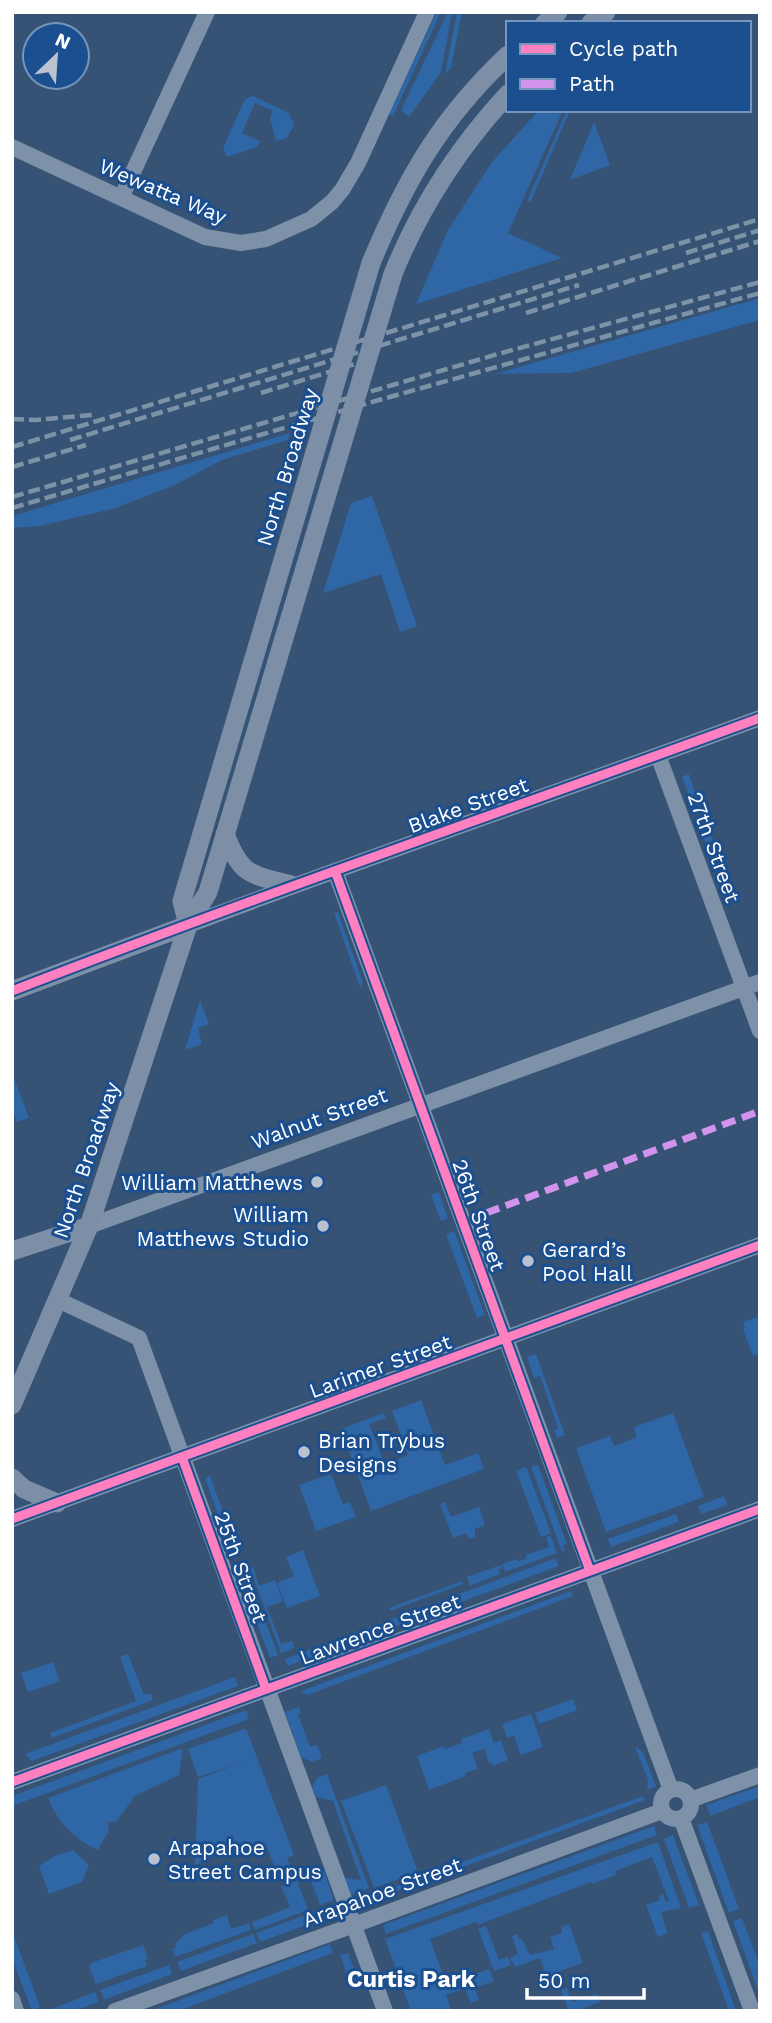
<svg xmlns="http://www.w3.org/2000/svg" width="772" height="2023" viewBox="0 0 772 2023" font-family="'Work Sans',sans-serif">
  <rect width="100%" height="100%" fill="#365274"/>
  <path fill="#2f66a5" d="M 437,12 L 441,12 L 393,116 L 389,114 Z
    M 448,12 L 452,12 L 441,72 L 409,117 L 401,110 Z
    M 457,12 L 462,12 L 451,68 L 445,74 Z
    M 253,96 L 289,113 L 294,125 L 287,138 L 276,141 L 270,118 L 273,111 L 255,103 L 242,133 L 260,141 L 257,147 L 227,157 L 223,148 L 245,99 Z
    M 539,110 L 563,110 L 508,233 L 562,258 L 416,304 L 448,230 L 492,162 Z
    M 567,110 L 570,110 L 531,201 L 527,201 Z
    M 594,122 L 610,165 L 570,180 Z
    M 760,298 L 760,320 L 571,373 L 495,374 Z
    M 290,433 L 288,440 L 222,460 L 175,485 L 116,508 L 40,526 L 12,528 L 12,516 Z
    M 372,496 L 417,626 L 400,632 L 381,574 L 323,593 L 351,503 Z
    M 689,774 L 700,806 L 692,803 L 682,777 Z
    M 707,825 L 726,877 L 717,874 L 703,836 Z
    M 338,912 L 363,983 L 360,987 L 334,913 Z
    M 200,1000 L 209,1024 L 198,1028 L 202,1044 L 185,1050 Z
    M 14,1078 L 29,1118 L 17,1122 L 12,1109 Z
    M 439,1192 L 448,1218 L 441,1221 L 431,1195 Z
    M 454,1231 L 485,1315 L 477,1318 L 446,1234 Z
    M 757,1317 L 760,1325 L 760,1354 L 753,1356 L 743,1329 L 745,1328 L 743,1322 Z
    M 536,1354 L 565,1435 L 557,1438 L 554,1430 L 558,1428 L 540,1376 L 534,1378 L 527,1357 Z
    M 421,1400 L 445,1465 L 478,1453 L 484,1469 L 371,1511 L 341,1429 L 384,1413 L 386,1418 L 369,1424 L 385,1464 L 408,1455 L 392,1411 Z
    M 673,1413 L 704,1497 L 606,1532 L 576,1448 L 610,1436 L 614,1446 L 637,1437 L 634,1427 Z
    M 538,1465 L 567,1544 L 563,1545 L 565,1550 L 562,1552 L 531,1467 Z
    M 526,1467 L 551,1533 L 541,1537 L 516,1471 Z
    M 331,1474 L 343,1504 L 350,1502 L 356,1517 L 316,1531 L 299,1485 Z
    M 210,1476 L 225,1517 L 230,1525 L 220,1520 L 205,1478 Z
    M 724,1496 L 727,1505 L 701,1514 L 698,1506 Z
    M 445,1502 L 451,1517 L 479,1507 L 485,1525 L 475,1529 L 475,1537 L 469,1539 L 466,1533 L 453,1538 L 440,1504 Z
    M 676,1514 L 679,1522 L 611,1547 L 608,1539 Z
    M 551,1536 L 557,1553 L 505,1572 L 502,1564 L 517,1559 L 518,1561 L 526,1559 L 526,1555 L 549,1547 L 546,1537 Z
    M 303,1550 L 320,1596 L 287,1608 L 277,1583 L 294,1576 L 286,1557 Z
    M 556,1558 L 559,1566 L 288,1666 L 285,1659 Z
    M 501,1565 L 502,1568 L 498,1570 L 500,1574 L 470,1586 L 467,1577 Z
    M 253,1567 L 259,1586 L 275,1580 L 283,1601 L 267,1607 L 281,1644 L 292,1641 L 295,1648 L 281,1653 L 250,1568 Z
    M 246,1570 L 278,1655 L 270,1658 L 238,1573 Z
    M 462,1581 L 463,1584 L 390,1611 L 389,1608 Z
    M 571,1591 L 573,1596 L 307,1695 L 301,1691 Z
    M 128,1654 L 144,1695 L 151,1693 L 153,1700 L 52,1738 L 50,1733 L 136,1701 L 120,1657 Z
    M 53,1662 L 60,1681 L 28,1692 L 21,1673 Z
    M 235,1677 L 238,1686 L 32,1761 L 25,1754 Z
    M 573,1699 L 577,1710 L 539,1724 L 535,1713 Z
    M 299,1707 L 301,1713 L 298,1714 L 310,1747 L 317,1745 L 322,1758 L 312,1762 L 301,1757 L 285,1712 Z
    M 246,1710 L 249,1719 L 12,1806 L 12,1796 Z
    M 531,1714 L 543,1747 L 521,1755 L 514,1736 L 507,1738 L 502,1724 Z
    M 244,1729 L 247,1731 L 294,1855 L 287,1858 L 294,1876 L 284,1880 L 282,1877 L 279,1878 L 265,1843 L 238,1853 L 235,1845 L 221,1850 L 223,1855 L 218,1855 L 195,1865 L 198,1779 L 243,1762 L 198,1777 L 188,1749 Z
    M 489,1729 L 494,1743 L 501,1740 L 508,1760 L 493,1766 L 491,1762 L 489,1763 L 484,1749 L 472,1753 L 478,1769 L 465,1773 L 466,1776 L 429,1790 L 417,1756 L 444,1746 L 445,1749 L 462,1743 L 461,1739 Z
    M 635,1747 L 643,1752 L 656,1786 L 647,1790 L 648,1780 Z
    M 183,1748 L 179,1775 L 135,1796 L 116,1822 L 108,1822 L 109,1831 L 98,1850 C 74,1839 58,1823 48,1798 Z
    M 327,1774 L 369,1888 L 351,1894 L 345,1878 L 361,1880 L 333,1801 L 316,1797 L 312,1787 L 318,1777 Z
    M 386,1785 L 418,1872 L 374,1888 L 341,1801 Z
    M 760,1786 L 760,1797 L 710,1816 L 706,1805 Z
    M 643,1796 L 645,1800 L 373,1900 L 371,1895 Z
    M 707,1822 L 739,1909 L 729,1913 L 697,1825 Z
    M 654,1826 L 657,1835 L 386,1934 L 383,1925 Z
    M 673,1835 L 699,1905 L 689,1908 L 664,1839 Z
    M 658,1842 L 681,1908 L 661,1912 L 667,1933 L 658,1937 L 646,1905 L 660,1900 L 659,1896 L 663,1894 L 666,1902 L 669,1901 L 652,1857 L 615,1871 L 616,1875 L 592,1884 L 591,1882 L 478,1925 L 476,1922 L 430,1939 L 444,1977 L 461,1971 L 464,1978 L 489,1969 L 494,1981 L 475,1988 L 479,2000 L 471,2003 L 465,1988 L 446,1995 L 451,2010 L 411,2011 L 385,1939 Z
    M 73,1850 L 89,1865 L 82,1882 L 49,1894 L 39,1866 L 55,1856 Z
    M 306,1867 L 324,1871 L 334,1900 L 320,1905 Z
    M 297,1880 L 308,1910 L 255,1930 L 252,1922 L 290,1907 L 281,1886 Z
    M 319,1910 L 323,1919 L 260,1942 L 256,1933 Z
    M 227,1915 L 231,1929 L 249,1923 L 251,1930 L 175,1957 L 172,1949 L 176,1948 L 175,1944 L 185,1934 L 214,1923 L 213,1920 Z
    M 742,1918 L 760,1966 L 760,1996 L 733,1921 Z
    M 569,1924 L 583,1963 L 546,1976 L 540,1958 L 515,1967 L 510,1958 L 518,1954 L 512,1936 L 517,1934 L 519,1939 L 522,1939 L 530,1955 L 554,1949 L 550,1937 L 562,1933 L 561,1927 Z
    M 486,1926 L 499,1960 L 508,1957 L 511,1965 L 494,1971 L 478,1929 Z
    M 12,1931 L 40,2007 L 32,2011 L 12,1958 Z
    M 708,1931 L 736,2011 L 729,2011 L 701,1933 Z
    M 253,1934 L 257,1943 L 181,1971 L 177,1962 Z
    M 330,1944 L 333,1953 L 178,2011 L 150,2011 Z
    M 143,1945 L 148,1959 L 145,1960 L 147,1966 L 96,1984 L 89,1966 L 91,1963 Z
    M 348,1953 L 357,1977 L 351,1986 L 340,1955 Z
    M 169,1965 L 172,1974 L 104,2000 L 100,1990 Z
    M 567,1988 L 572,2002 L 597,1994 L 600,2002 L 576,2011 L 569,2011 L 561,1990 Z
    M 95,1992 L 99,2002 L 74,2011 L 47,2011 Z"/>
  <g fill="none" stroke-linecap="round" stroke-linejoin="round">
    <path stroke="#7d92a8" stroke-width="16" d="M 12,147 L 205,237 L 241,243 L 266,239 L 311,219 L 332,202 L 342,190 L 358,163 L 427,12
      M 121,198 L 207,12
      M 658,755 L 760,1031
      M 335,871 L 671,1790
      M 188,925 C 378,854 569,788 760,718
      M 89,1226 L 760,982
      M 58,1300 L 139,1338 L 385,2011
      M 12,1519 L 760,1245
      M 12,1782 L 760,1509
      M661 1804a15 15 0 1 1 30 0a15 15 0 1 1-30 0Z
      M 690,1800 L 760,1775
      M 681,1818 L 752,2011
      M 12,1999 L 16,2011
      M 115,2011 L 354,1925 L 662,1811"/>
    <path stroke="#7d8ea7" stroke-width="19" d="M 545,23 L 558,12
      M 591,23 L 606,12
      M 225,834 C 241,876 250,874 291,885
      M 188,925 L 182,901 L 371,263 C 406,179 441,118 508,55
      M 12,991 L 188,925
      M 12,1251 L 89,1226
      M 12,1405 L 89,1226 L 188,925 L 208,892 L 393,274 C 420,207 459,147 508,94
      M 12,1478 L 24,1489 L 57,1503"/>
    <path stroke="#7e92a7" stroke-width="4.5" stroke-dasharray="12 5" stroke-linecap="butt" d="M 686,253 L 760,230
      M 526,313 L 760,241
      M 261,393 L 355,364
      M 12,419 L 36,420 L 92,415
      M 70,440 L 579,285
      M 12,447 L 760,219
      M 12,467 L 86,445
      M 12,497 L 498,354 L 760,282
      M 12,508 L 379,400 L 760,293"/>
    <path stroke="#d193ec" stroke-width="7" stroke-dasharray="14 7" stroke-linecap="butt" d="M 486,1213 L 760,1111"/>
    <defs>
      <path id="cycleway" d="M 335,871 L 590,1571
        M 12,991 C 259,895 511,809 760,718
        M 182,1457 L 266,1689
        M 12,1519 L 760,1245
        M 12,1782 L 760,1509"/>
    </defs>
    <use href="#cycleway" stroke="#1b4f8f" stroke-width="13"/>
    <use href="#cycleway" stroke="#ff80c0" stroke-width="9"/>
  </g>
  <g fill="#b9c2ce" stroke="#1b4f8f" stroke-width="2.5">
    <circle cx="317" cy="1182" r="7"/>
    <circle cx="323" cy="1226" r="7"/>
    <circle cx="528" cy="1261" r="7"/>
    <circle cx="304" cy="1452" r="7"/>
    <circle cx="154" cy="1859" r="7"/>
  </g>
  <g text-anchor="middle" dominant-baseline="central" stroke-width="6" stroke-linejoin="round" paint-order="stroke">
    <g font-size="21" fill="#fff" stroke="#1b4f8f">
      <text transform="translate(163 191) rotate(23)">Wewatta Way</text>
      <text transform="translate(287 467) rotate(-73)">North Broadway</text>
      <text transform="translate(468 805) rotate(-20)">Blake Street</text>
      <text transform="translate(714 847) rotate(70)">27th Street</text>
      <text transform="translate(319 1118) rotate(-20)">Walnut Street</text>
      <text transform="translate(86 1160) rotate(-71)">North Broadway</text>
      <text transform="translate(479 1215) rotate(70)">26th Street</text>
      <text transform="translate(380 1366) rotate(-20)">Larimer Street</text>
      <text transform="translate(241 1567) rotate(70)">25th Street</text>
      <text transform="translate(380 1629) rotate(-20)">Lawrence Street</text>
      <text transform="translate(382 1892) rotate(-20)">Arapahoe Street</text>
    </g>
    <g font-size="21" fill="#fff" stroke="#1b4f8f" text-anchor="start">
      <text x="303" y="1182" text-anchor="end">William Matthews</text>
      <text x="309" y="1214" text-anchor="end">William<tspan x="309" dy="24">Matthews Studio</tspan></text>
      <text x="542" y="1249">Gerard’s<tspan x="542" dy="24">Pool Hall</tspan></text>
      <text x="318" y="1440">Brian Trybus<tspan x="318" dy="24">Designs</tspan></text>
      <text x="168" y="1847">Arapahoe<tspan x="168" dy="24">Street Campus</tspan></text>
    </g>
    <g font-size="23" font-weight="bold" fill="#fff" stroke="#1b4f8f">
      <text x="411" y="1979">Curtis Park</text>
    </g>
  </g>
  <rect width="772" height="2023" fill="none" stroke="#ffffff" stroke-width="28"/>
  <rect x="506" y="21" width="245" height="91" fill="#1b4f8f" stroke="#7695bc" stroke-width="2"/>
  <rect x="520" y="44" width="35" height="10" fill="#ff80c0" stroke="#7695bc" stroke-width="2"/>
  <text x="569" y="56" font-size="21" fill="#ffffff">Cycle path</text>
  <rect x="520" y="79" width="35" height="10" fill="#d193ec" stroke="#7695bc" stroke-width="2"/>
  <text x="569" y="91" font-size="21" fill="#ffffff">Path</text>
  <g transform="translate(56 56) rotate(25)"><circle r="33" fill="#1b4f8f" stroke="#7695bc" stroke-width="2"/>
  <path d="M0-5L12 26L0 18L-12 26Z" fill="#b9c2ce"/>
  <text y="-10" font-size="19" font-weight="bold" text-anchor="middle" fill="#ffffff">N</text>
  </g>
  <path d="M527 1988v10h117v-10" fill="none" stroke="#ffffff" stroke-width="3.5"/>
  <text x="538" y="1988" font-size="21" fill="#ffffff" stroke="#1b4f8f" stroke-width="5" paint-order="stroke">50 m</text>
</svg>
